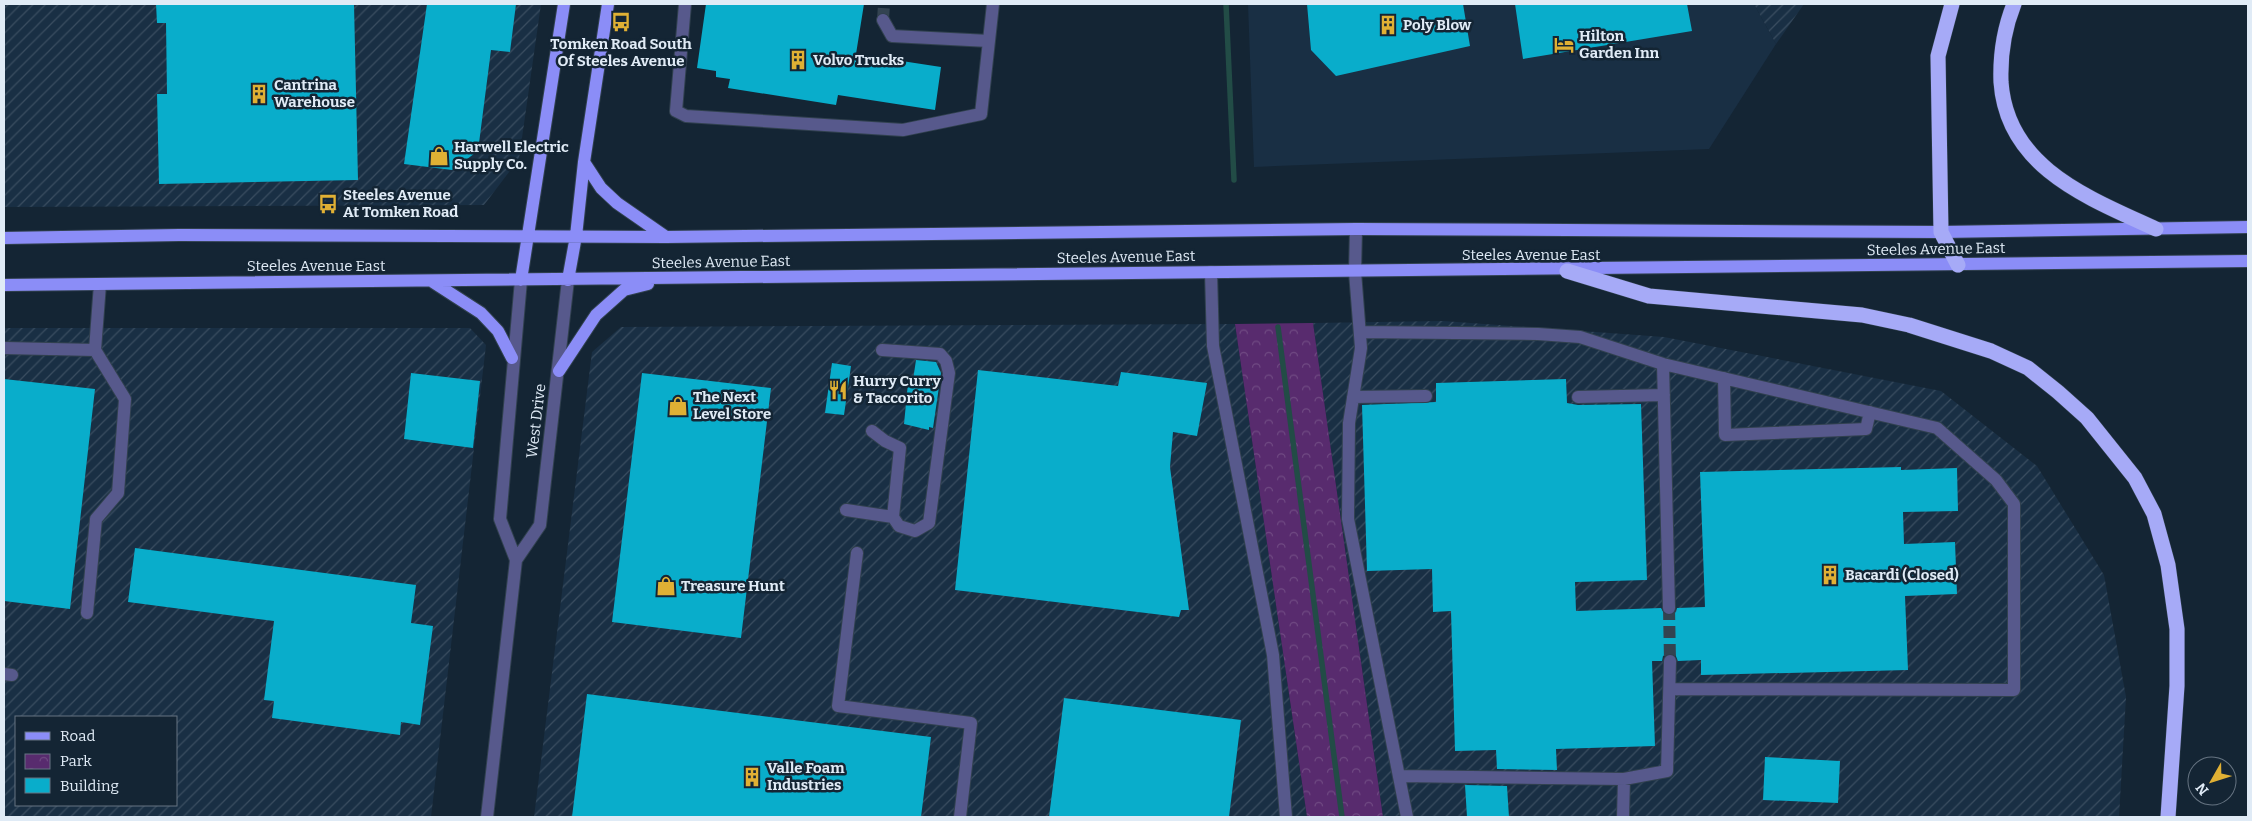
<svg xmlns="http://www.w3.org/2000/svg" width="2252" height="821" viewBox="0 0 2252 821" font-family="Bitter,serif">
  <defs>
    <pattern id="industrial-furrows" width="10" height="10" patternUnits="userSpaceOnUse" patternTransform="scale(1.25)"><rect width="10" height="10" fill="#192f44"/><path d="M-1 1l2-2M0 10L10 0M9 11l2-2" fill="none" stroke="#3a4d60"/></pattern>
    <pattern id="park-crowns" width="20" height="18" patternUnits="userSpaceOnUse" patternTransform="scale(1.25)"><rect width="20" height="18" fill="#582b6e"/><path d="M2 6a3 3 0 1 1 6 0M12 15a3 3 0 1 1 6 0" fill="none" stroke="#704a83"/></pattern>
  </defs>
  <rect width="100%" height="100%" fill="#142534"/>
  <path fill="#192f44" d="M 1248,4 L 1754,4 L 1776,44 L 1709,149 L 1254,167 Z"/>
  <path fill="url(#industrial-furrows)" fill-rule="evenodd" d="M 4,4 L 541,4 L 519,159 L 484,205 L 4,207 Z
    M 1754,4 L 1804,4 L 1776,44 Z
    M 1443,321 L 1664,337 L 1941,391 L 2037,466 L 2104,575 L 2126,697 L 2119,817 L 1383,817 L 1313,323 Z
    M 1235,324 L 1307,817 L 534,817 L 592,352 L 621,327 Z
    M 4,328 L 470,328 L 486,345 L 431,817 L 4,817 ZM 16,717 L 176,717 L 176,805 L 16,805 Z"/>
  <path fill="url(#park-crowns)" d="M 1313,323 L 1383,817 L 1307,817 L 1235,324 Z"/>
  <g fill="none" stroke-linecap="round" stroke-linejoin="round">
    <path stroke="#224c46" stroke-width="5.5" d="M 1226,4 L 1234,180
      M 1278,327 L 1342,817"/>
  </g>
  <path fill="#09adcb" d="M 156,4 L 354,4 L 358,180 L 159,184 L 157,94 L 167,94 L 166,23 L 157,23 Z
    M 427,4 L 516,4 L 510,52 L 491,50 L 478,151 L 452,170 L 404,164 Z
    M 706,4 L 864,4 L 856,54 L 941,67 L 935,110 L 838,95 L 836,105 L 728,88 L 730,79 L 716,77 L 716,71 L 697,68 Z
    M 1307,4 L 1463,4 L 1470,46 L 1336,76 L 1311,50 Z
    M 1515,4 L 1687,4 L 1692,31 L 1523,59 Z
    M 916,360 L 936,362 L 941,373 L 933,428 L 929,427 L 929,430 L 904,424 L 908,383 L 913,380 Z
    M 832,363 L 851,366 L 844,415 L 825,413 Z
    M 978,370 L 1118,386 L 1121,372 L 1207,383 L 1197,436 L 1173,432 L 1170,467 L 1189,610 L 1181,610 L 1179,617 L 955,590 Z
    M 411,373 L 480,381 L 473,448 L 404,439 Z
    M 642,373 L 771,388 L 741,638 L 612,622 Z
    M 4,379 L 95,389 L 70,609 L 4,601 Z
    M 1566,379 L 1567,403 L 1578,405 L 1641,404 L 1647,580 L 1575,582 L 1576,611 L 1661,608 L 1665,615 L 1670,616 L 1676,612 L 1677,608 L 1705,607 L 1700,472 L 1901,467 L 1901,470 L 1957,468 L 1958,511 L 1903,512 L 1904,544 L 1955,542 L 1957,594 L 1905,596 L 1908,670 L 1701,675 L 1701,660 L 1678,661 L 1675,654 L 1670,653 L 1663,656 L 1662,661 L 1652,661 L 1655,746 L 1556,749 L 1557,770 L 1497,769 L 1496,750 L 1455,751 L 1451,611 L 1433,612 L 1432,569 L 1367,571 L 1362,405 L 1436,402 L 1436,383 Z
    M 135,548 L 416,585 L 411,623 L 433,626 L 420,725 L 401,722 L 400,735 L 272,718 L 274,701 L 264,700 L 274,621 L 128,602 Z
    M 587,694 L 931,737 L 921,817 L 572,817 Z
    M 1064,698 L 1241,720 L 1229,817 L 1049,817 Z
    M 1765,757 L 1840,761 L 1838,803 L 1763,800 Z
    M 1465,785 L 1507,786 L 1509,817 L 1467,817 Z"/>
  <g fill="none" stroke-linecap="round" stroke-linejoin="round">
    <path stroke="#334351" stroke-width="12" stroke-dasharray="12 6" stroke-linecap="butt" d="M 883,20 L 884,4
      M 1669,608 L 1670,661"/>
    <defs>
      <path id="minor" d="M 685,4 L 676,111 L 686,116 L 903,130 L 981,114 L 993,4
        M 883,20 L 892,36 L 989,41
        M 1356,229 L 1355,272 L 1361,348 L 1349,423 L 1348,519 L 1407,817
        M 1211,272 L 1213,346 L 1273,655 L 1286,817
        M 1360,332 L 1538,334 L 1580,337 L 1663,364 L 1937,428 L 1996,480 L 2014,504 L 2014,690 L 1670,689
        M 4,348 L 95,350 L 100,284
        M 1663,364 L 1669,608
        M 1724,378 L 1725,435 L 1866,429 L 1870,412
        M 1353,397 L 1426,396
        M 1578,397 L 1664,395
        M 872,431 L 885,441 L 900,448 L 893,517 L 899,526 L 915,531 L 929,523 L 949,373 L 946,361 L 940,354 L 882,350
        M 846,510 L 893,517
        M 857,553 L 838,706 L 971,723 L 960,817
        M 516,560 L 500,519 L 521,280
        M 87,613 L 96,519 L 118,493 L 125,399 L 95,350
        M 4,674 L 12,675
        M 1399,776 L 1624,779 L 1667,771 L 1670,661
        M 487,817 L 516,560 L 540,525 L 568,280
        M 1623,817 L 1624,779"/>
      <path id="major" d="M 584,162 L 601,188 L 617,203 L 666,237
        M 4,238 L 179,235 L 666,237 L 1356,229 L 1941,232 L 2248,227
        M 521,280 L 564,4
        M 568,280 L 576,236 L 584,162 L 608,4
        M 433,282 L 481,313 L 498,331 L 512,358
        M 4,285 C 752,280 1500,271 2248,261
        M 559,371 L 596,315 L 624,290 L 648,284"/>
      <path id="highway" d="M 1952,4 L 1938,56 L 1941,232 L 1958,265
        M 2014,4 C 2004,29 2000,55 2001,82 C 2007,168 2089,198 2156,229
        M 1567,271 L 1649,296 L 1862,315 L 1909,325 L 1991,351 L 2028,368 L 2058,392 L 2087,418 L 2135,478 L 2154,514 L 2168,565 L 2177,629 L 2177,686 L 2168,817"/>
    </defs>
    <use href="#minor" stroke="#31414f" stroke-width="14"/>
    <use href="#major" stroke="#31414f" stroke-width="14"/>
    <use href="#highway" stroke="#31414f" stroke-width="16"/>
    <use href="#minor" stroke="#57598c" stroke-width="12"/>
    <use href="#major" stroke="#8b8df7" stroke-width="12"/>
    <use href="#highway" stroke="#a6aaf7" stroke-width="15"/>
  </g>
  <defs>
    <symbol id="bus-bare" viewBox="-9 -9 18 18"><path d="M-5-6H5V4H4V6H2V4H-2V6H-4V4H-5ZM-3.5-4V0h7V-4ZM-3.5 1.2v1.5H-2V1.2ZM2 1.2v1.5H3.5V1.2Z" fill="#e0b034" stroke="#142534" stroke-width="2.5" paint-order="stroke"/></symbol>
    <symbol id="building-bare" viewBox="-9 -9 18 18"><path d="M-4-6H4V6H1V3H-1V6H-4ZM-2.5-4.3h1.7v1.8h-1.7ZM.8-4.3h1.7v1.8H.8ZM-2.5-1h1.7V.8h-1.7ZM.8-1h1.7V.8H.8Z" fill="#e0b034" stroke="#142534" stroke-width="2.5" paint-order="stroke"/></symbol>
    <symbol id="hotel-bare" viewBox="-9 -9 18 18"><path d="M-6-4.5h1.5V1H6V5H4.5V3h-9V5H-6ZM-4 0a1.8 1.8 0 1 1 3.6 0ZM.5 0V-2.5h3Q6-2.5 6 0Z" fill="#e0b034" stroke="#142534" stroke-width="2.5" paint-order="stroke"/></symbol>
    <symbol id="shop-bare" viewBox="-9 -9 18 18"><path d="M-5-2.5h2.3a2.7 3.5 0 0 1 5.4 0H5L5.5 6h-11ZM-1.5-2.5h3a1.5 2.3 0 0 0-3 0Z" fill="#e0b034" stroke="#142534" stroke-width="2.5" paint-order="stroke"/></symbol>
    <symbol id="restaurant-bare" viewBox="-9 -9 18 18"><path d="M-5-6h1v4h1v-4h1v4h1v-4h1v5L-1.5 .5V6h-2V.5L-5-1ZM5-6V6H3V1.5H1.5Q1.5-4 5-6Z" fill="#e0b034" stroke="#142534" stroke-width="2.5" paint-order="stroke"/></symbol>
  </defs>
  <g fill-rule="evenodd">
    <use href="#bus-bare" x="607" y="8" width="28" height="28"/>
    <use href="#building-bare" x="1374" y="11" width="28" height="28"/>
    <use href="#hotel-bare" x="1550" y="31" width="28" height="28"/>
    <use href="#building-bare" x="784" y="46" width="28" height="28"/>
    <use href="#building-bare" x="245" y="80" width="28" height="28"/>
    <use href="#shop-bare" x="425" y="142" width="28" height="28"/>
    <use href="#bus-bare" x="314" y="190" width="28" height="28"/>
    <use href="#restaurant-bare" x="824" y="376" width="28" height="28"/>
    <use href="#shop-bare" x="664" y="392" width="28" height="28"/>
    <use href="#building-bare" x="1816" y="561" width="28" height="28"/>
    <use href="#shop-bare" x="652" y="572" width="28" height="28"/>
    <use href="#building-bare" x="738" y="763" width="28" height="28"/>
  </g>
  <g text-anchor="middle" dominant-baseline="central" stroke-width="5" stroke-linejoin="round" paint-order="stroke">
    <g font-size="15" font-weight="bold" fill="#e0ebf6" stroke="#142534" text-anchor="start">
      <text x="1403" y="25">Poly Blow</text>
      <text x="1579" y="36">Hilton<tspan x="1579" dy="17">Garden Inn</tspan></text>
      <text x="621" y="44" text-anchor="middle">Tomken Road South<tspan x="621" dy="17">Of Steeles Avenue</tspan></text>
      <text x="813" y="60">Volvo Trucks</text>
      <text x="274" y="85">Cantrina<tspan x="274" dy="17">Warehouse</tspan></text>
      <text x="454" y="147">Harwell Electric<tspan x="454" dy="17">Supply Co.</tspan></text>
      <text x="343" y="195">Steeles Avenue<tspan x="343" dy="17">At Tomken Road</tspan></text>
      <text x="853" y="381">Hurry Curry<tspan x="853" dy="17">&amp; Taccorito</tspan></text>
      <text x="693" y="397">The Next<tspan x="693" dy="17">Level Store</tspan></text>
      <text x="1845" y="575">Bacardi (Closed)</text>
      <text x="681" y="586">Treasure Hunt</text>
      <text x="767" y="768">Valle Foam<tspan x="767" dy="17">Industries</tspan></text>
    </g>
    <g font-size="15" fill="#e0ebf6" stroke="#142534">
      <text transform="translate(1936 249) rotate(-1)">Steeles Avenue East</text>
      <text x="1531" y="255">Steeles Avenue East</text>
      <text transform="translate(1126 257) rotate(-1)">Steeles Avenue East</text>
      <text transform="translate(721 262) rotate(-1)">Steeles Avenue East</text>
      <text x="316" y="266">Steeles Avenue East</text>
      <text transform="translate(536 421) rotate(-83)">West Drive</text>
    </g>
  </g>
  <rect width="2252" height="821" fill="none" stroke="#e0ebf6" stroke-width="10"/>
  <rect x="15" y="716" width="162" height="90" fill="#142534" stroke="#667482"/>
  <rect x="25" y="732" width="25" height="8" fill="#8b8df7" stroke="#667482"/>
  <text x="60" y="741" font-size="15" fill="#e0ebf6">Road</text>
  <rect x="25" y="754" width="25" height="15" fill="url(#park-crowns)" stroke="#667482"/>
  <text x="60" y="766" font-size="15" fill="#e0ebf6">Park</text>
  <rect x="25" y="778" width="25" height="15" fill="#09adcb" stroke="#667482"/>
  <text x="60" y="791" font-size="15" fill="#e0ebf6">Building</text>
  <g transform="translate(2212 781) rotate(231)"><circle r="24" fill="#142534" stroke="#667482"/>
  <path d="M0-4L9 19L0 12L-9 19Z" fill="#e0b034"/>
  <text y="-8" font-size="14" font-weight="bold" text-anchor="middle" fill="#e0ebf6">N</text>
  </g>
</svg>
